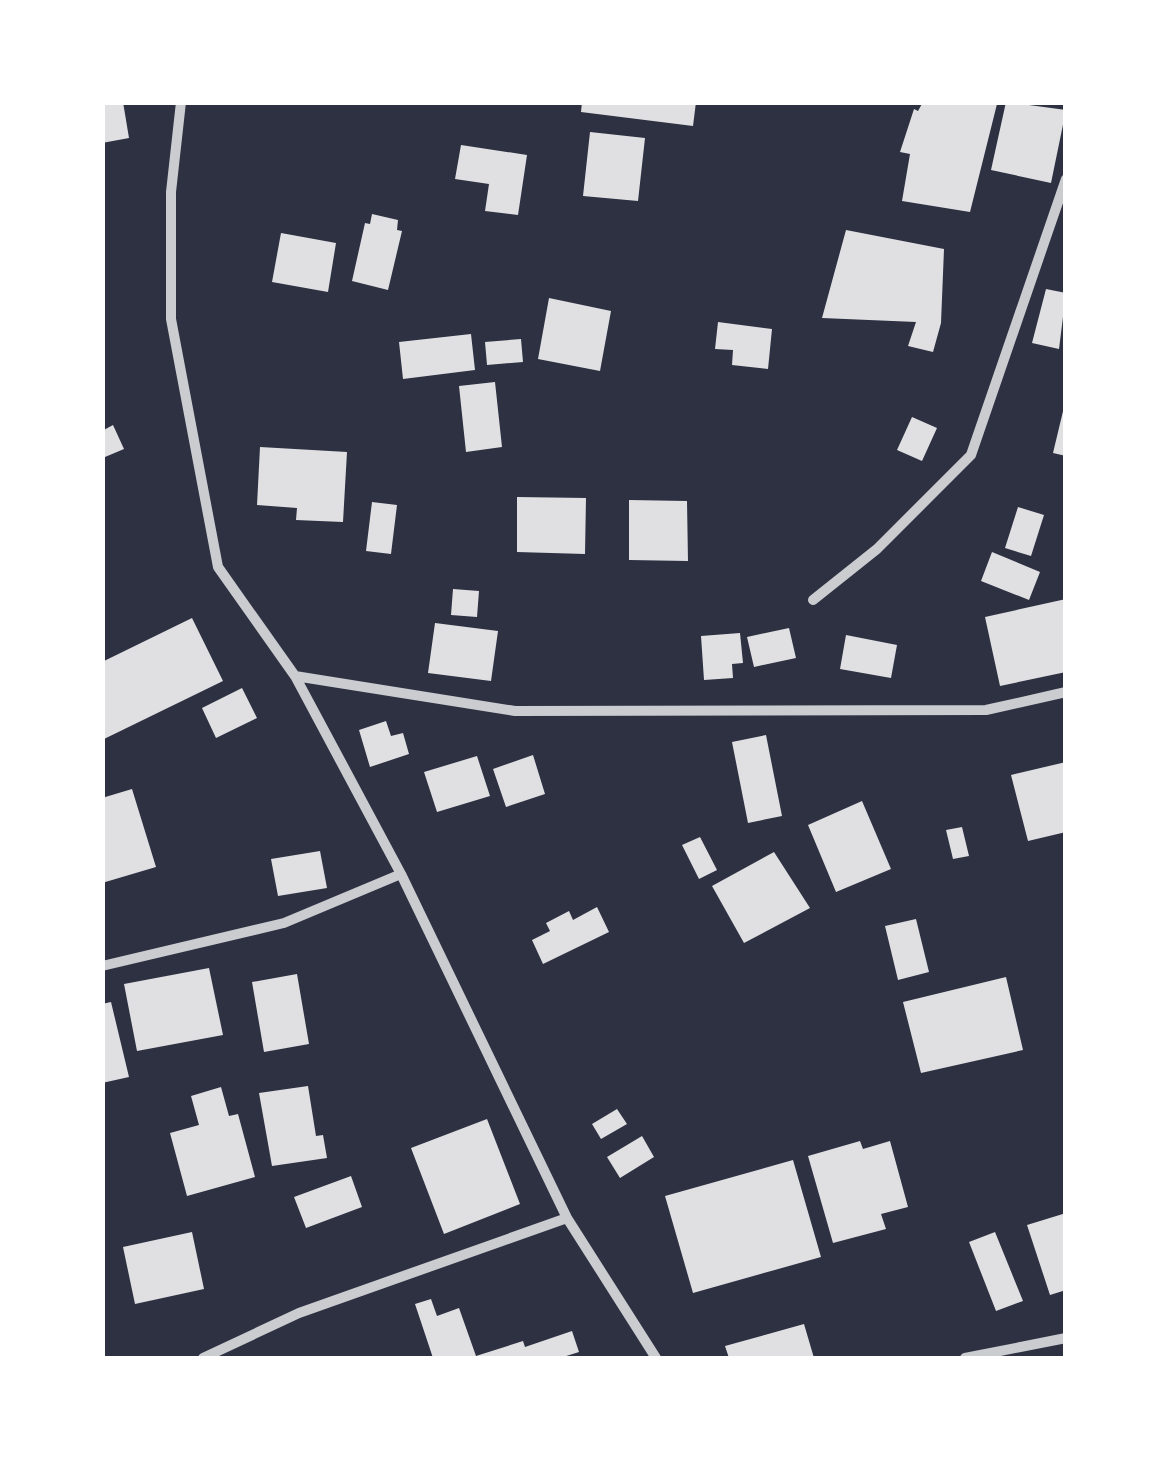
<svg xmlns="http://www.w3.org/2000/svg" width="1168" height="1461" viewBox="0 0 1168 1461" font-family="Quicksand,sans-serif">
  <rect width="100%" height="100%" fill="#2d3142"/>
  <path fill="#e0e0e3" d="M 102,102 L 123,102 L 129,138 L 102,143 Z
    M 582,102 L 696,102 L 693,126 L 581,112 Z
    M 923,102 L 997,104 L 970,212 L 902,201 L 910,154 L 900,152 L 914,109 L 918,111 Z
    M 1006,102 L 1066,110 L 1051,183 L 991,170 Z
    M 590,132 L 645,138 L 638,201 L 583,196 Z
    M 461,145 L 527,155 L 518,215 L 485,211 L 489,184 L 455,179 Z
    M 372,214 L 398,220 L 397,230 L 402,231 L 388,290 L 352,281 L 365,223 L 370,224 Z
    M 846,230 L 944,249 L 941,323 L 933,352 L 908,346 L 916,322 L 822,318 Z
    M 281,233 L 336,243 L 328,292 L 272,282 Z
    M 1046,289 L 1066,293 L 1059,349 L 1032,343 Z
    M 549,298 L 611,311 L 600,371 L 538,359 Z
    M 718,322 L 772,329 L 768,369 L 732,365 L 733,350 L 715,349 Z
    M 471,334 L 475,370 L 403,379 L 399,342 Z
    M 521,339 L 523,362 L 487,365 L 485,342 Z
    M 495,382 L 502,447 L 466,452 L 459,386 Z
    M 1064,407 L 1066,407 L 1066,456 L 1053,453 Z
    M 912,417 L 937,428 L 922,461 L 897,450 Z
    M 113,425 L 124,449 L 105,457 L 102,431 Z
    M 260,447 L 347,452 L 343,522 L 296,520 L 297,508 L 257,505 Z
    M 517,497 L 586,498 L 585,554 L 517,552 Z
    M 629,500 L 687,501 L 688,561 L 629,560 Z
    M 372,502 L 397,505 L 391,554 L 366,551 Z
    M 1018,507 L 1044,515 L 1031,556 L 1005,548 Z
    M 992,552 L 1040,572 L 1029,600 L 981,581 Z
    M 453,589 L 479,591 L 477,617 L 451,615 Z
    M 1066,599 L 1066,672 L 1000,686 L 985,617 Z
    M 192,618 L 223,681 L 102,740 L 102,662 Z
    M 435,623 L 498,631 L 491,681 L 428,673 Z
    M 789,628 L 796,658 L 754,667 L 747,637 Z
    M 740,633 L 743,663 L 732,664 L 733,678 L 704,680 L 701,636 Z
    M 846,635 L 897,645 L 891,678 L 840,669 Z
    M 242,688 L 257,718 L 216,738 L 202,708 Z
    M 386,721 L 391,736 L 403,733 L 409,754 L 370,767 L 359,730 Z
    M 766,735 L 782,816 L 748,823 L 732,742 Z
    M 533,755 L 545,794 L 506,807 L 493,769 Z
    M 477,756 L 490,796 L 437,812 L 424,772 Z
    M 1066,762 L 1066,832 L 1028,841 L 1011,775 Z
    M 132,789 L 156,867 L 102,883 L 102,798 Z
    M 862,801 L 891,869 L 836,892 L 808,825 Z
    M 962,827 L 969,856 L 953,859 L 946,830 Z
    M 700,837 L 717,870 L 699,879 L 682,845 Z
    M 320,851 L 327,888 L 278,896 L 271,859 Z
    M 774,852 L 810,908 L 744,943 L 712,886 Z
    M 597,907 L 609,932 L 543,964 L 532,940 L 550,931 L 546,923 L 569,911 L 573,920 Z
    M 916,919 L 929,972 L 898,980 L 885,926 Z
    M 209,968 L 223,1035 L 137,1051 L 124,984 Z
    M 297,974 L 309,1044 L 264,1052 L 252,982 Z
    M 1006,977 L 1023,1050 L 921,1073 L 903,1002 Z
    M 111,1002 L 129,1077 L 102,1083 L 102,1004 Z
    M 308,1086 L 316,1136 L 323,1135 L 327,1158 L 272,1166 L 259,1093 Z
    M 221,1087 L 229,1116 L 238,1114 L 255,1177 L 187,1196 L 170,1133 L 199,1125 L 191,1096 Z
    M 617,1109 L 627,1124 L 601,1139 L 592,1124 Z
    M 487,1119 L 520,1204 L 444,1234 L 411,1148 Z
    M 642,1136 L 654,1157 L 620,1178 L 607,1157 Z
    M 860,1141 L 863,1149 L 890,1141 L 908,1207 L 881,1214 L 886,1229 L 833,1243 L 808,1156 Z
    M 793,1160 L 821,1257 L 693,1293 L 665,1196 Z
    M 351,1176 L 362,1207 L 306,1228 L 294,1197 Z
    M 1066,1213 L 1066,1290 L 1050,1295 L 1027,1225 Z
    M 192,1232 L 204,1289 L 135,1304 L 123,1247 Z
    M 995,1232 L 1023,1301 L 996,1311 L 969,1242 Z
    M 431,1299 L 437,1316 L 459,1308 L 476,1356 L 523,1341 L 525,1347 L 572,1331 L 579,1352 L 560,1358 L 433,1358 L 415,1304 Z
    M 804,1324 L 814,1358 L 729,1358 L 725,1346 Z"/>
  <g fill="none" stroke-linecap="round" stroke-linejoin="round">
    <path stroke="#caccd0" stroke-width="10" d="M 181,102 L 171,192 L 171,319 L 218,567 L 295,676 L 401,874 L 567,1218 L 656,1358
      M 813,600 L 877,549 L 971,455 L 1066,179
      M 295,676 L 515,711 L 986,710 L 1066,692
      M 102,966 L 284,923 L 401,874
      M 203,1358 L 299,1313 L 567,1218
      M 965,1358 L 1066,1338"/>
  </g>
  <rect width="1168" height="1461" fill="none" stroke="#ffffff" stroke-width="210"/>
</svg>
